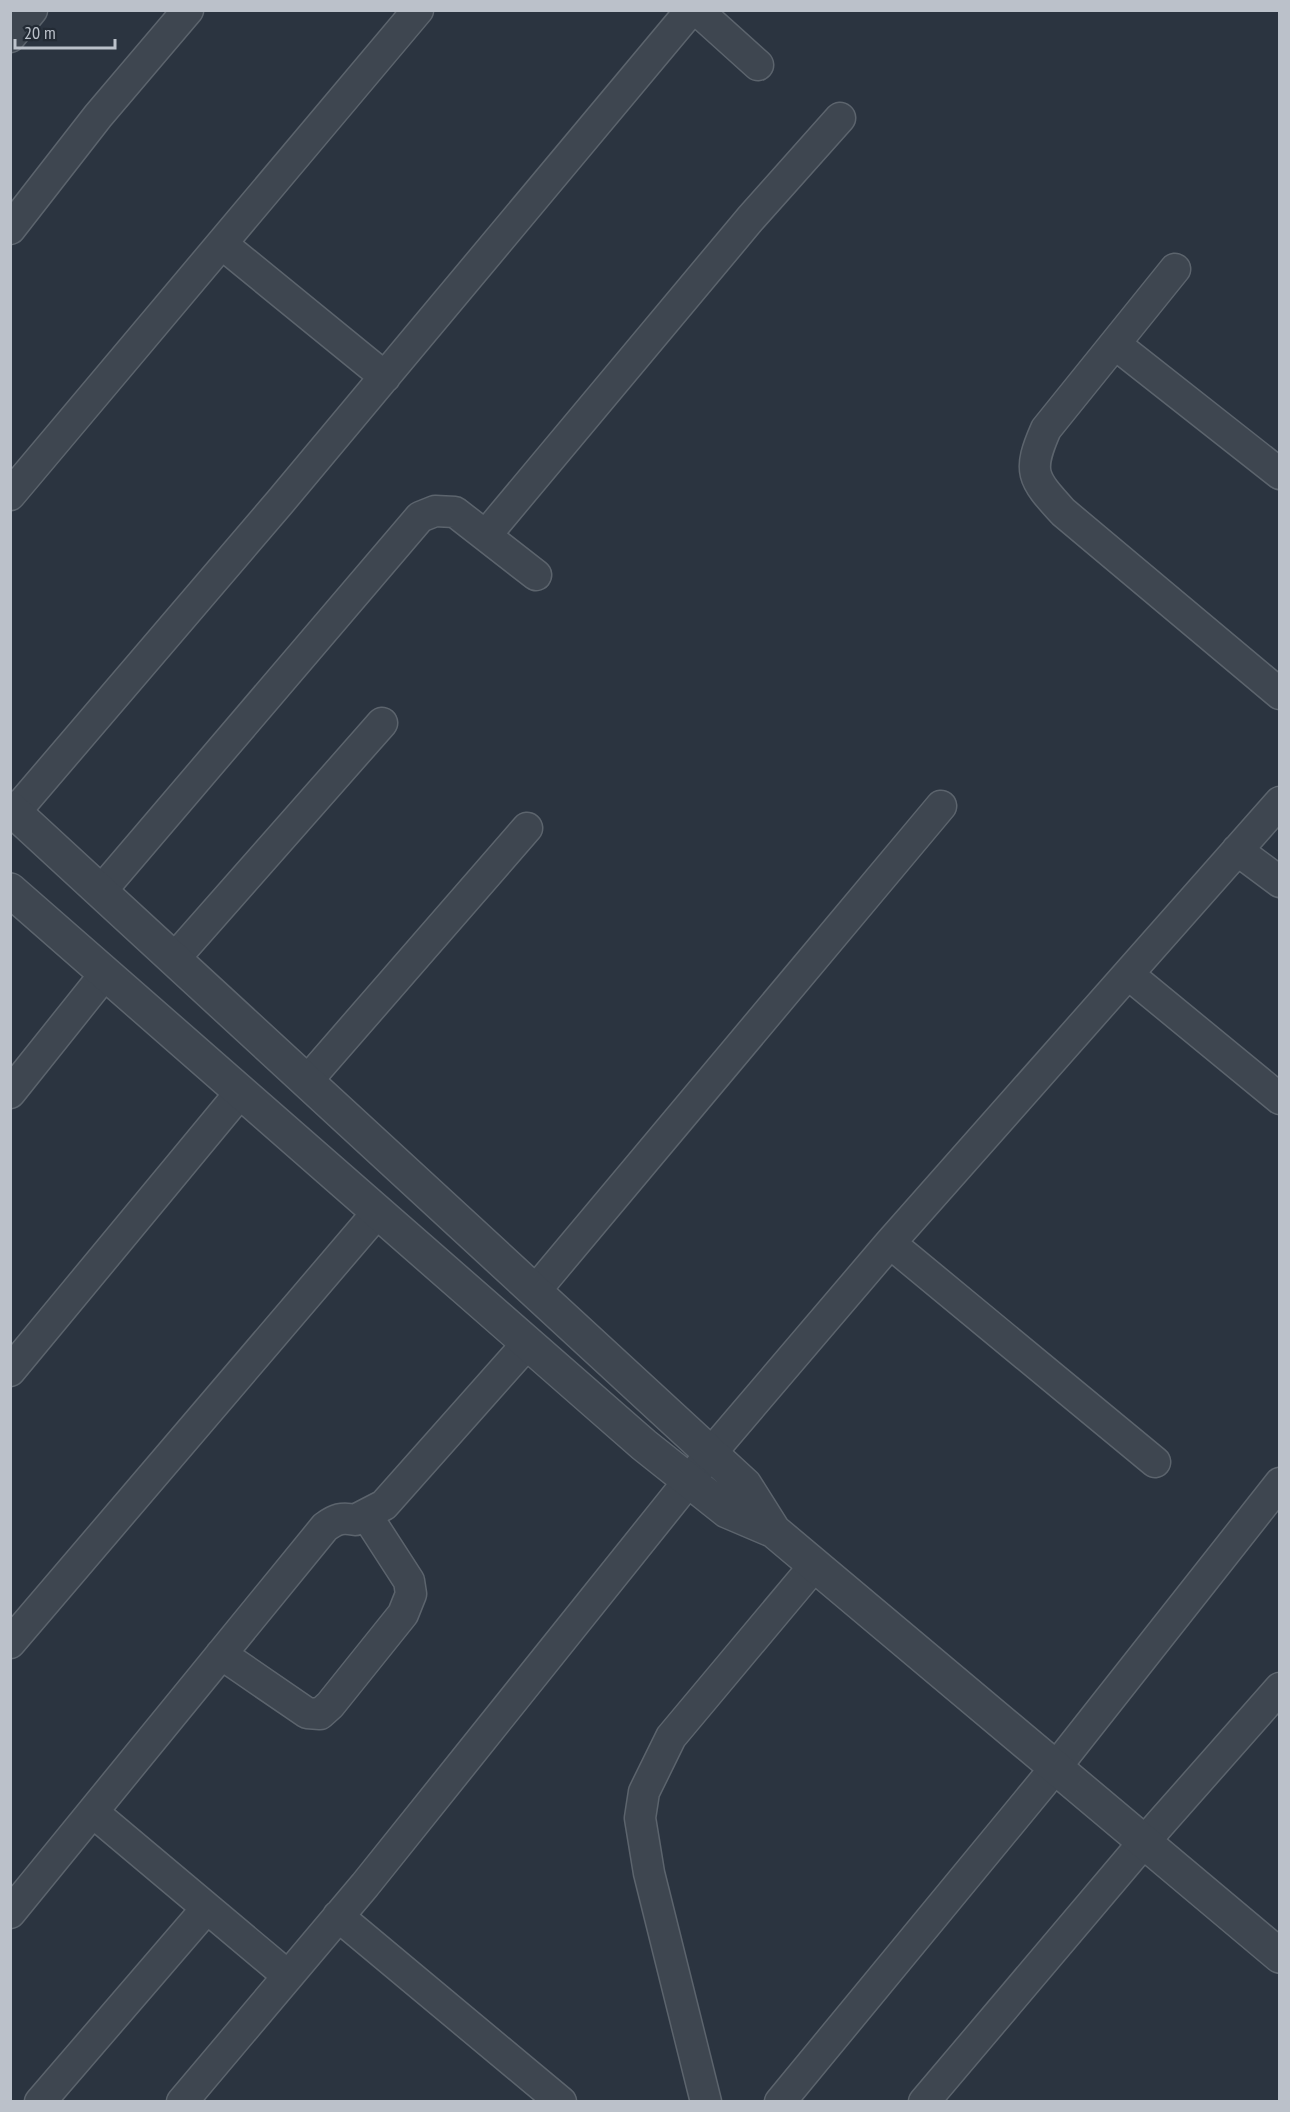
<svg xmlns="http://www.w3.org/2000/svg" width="1290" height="2112" viewBox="0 0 1290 2112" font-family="'PT Sans Narrow',sans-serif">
  <rect width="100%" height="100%" fill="#2b3440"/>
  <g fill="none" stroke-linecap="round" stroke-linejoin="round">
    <defs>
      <path id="minor" d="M 697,10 L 758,65
        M 10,37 L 32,10
        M 10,229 L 98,116 L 188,10
        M 222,244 L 385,377
        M 1175,269 L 1046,429 C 1027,472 1032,478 1063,512 L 1280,694
        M 1115,344 L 1280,474
        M 10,495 L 418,10
        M 486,535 L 750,219 L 840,118
        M 15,812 L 280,502 L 691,10
        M 1237,850 L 1280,882
        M 101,891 L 420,517 L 435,511 L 455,512 L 536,575
        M 174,959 L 382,723
        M 1128,974 L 1280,1099
        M 307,1081 L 527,828
        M 10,1093 L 105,974
        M 890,1243 L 1155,1462
        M 535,1291 L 941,806
        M 10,1371 L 240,1093
        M 10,1643 L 377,1213
        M 221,1654 L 307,1713 L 320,1714 L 330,1705 L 403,1614 L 411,1594 L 409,1581 L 367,1516
        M 94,1813 L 288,1976
        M 10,1913 L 325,1527 C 336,1519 342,1517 355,1520 L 384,1505 L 527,1344
        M 338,1916 L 561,2102
        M 40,2102 L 207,1908
        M 182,2102 L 365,1885 L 711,1453 L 890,1243 L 1280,802
        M 706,2102 L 649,1873 L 640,1818 L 644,1792 L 671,1737 L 815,1565
        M 780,2102 L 1056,1767 L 1280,1483
        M 924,2102 L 1144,1842 L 1280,1688"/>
      <path id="tertiary" d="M 10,808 L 745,1485 L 774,1531 L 1280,1956
        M 10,890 L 644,1445 L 727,1511 L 774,1531"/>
    </defs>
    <use href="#minor" stroke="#5c646d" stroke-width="33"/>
    <use href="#tertiary" stroke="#5c646d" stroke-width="36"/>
    <use href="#minor" stroke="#3e4650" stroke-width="30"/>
    <use href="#tertiary" stroke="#3e4650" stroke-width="33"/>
  </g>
  <rect width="1290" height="2112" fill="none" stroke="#bbc1ca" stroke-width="24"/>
  <path d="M15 39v9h100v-9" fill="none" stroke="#bbc1ca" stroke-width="3"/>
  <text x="24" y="39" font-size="18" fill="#bbc1ca" stroke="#232b35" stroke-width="4.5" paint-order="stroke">20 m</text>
</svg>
